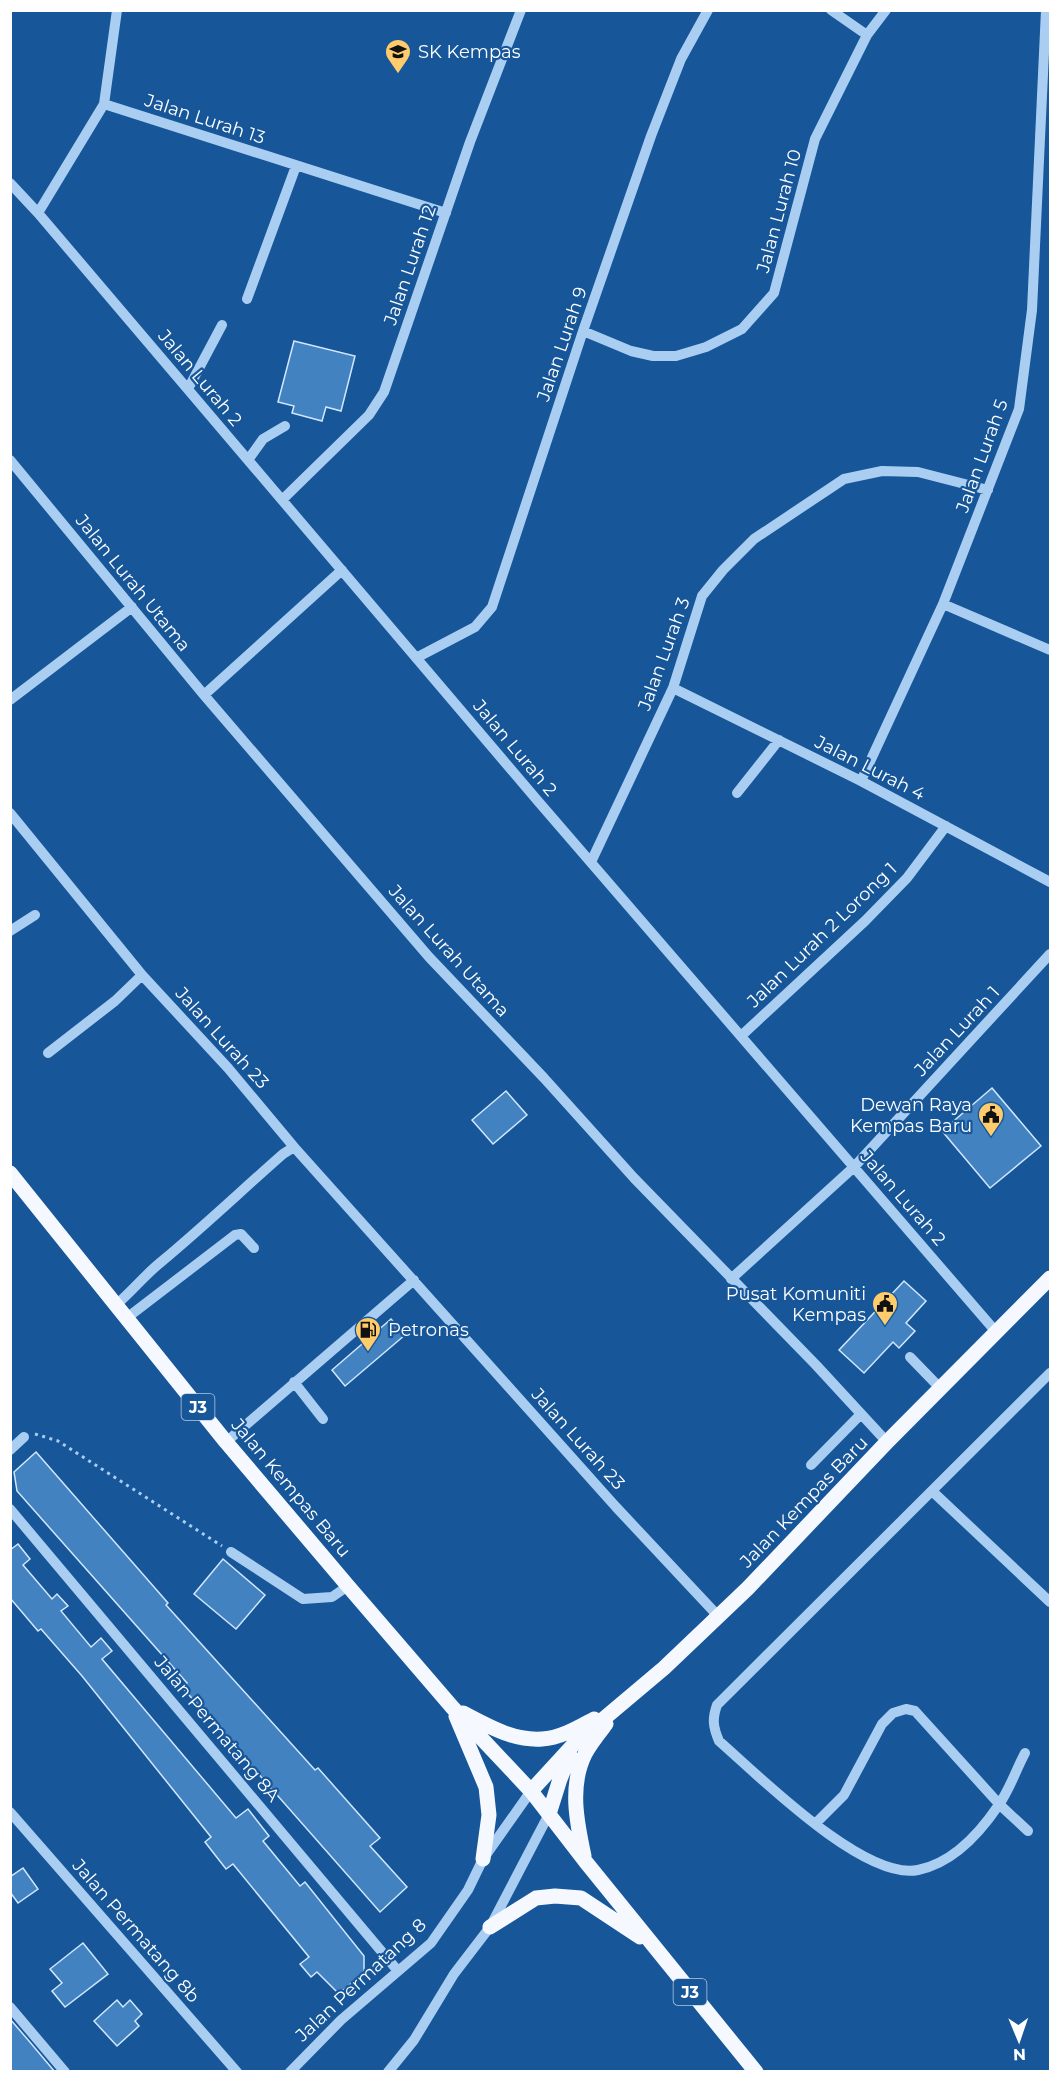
<svg xmlns="http://www.w3.org/2000/svg" width="1061" height="2082" viewBox="0 0 1061 2082" font-family="Montserrat,sans-serif">
  <rect width="100%" height="100%" fill="#165699"/>
  <path fill="#4382c1" stroke="#d1e7fc" stroke-width="1.5" d="M 294,341 L 355,356 L 341,411 L 326,407 L 322,421 L 292,413 L 294,406 L 278,402 Z
    M 992,1088 L 1041,1146 L 990,1188 L 942,1131 Z
    M 506,1091 L 527,1115 L 493,1144 L 472,1120 Z
    M 904,1281 L 926,1301 L 906,1323 L 915,1331 L 899,1348 L 893,1342 L 864,1373 L 839,1350 Z
    M 391,1319 L 405,1335 L 345,1386 L 332,1370 Z
    M 36,1452 L 168,1603 L 166,1605 L 315,1770 L 318,1768 L 380,1838 L 370,1846 L 407,1887 L 380,1912 L 182,1687 L 187,1683 L 17,1491 L 14,1472 Z
    M 18,1544 L 30,1559 L 23,1565 L 52,1599 L 57,1594 L 68,1606 L 61,1611 L 91,1647 L 101,1638 L 112,1651 L 102,1659 L 236,1818 L 248,1809 L 269,1836 L 263,1841 L 300,1886 L 305,1882 L 364,1956 L 364,1972 L 339,1994 L 317,1972 L 311,1977 L 300,1964 L 309,1957 L 233,1864 L 226,1869 L 205,1842 L 211,1837 L 82,1676 L 41,1629 L 38,1631 L 10,1598 L 10,1550 Z
    M 223,1559 L 265,1595 L 236,1629 L 194,1594 Z
    M 23,1868 L 38,1889 L 18,1903 L 10,1892 L 10,1877 Z
    M 83,1943 L 108,1974 L 65,2007 L 52,1991 L 62,1983 L 50,1969 Z
    M 117,2000 L 123,2007 L 130,2000 L 142,2014 L 135,2021 L 139,2026 L 117,2046 L 94,2021 Z
    M 10,2019 L 29,2041 L 55,2072 L 10,2072 Z"/>
  <g fill="none" stroke-linecap="round" stroke-linejoin="round">
    <path stroke="#aacef2" stroke-width="3" stroke-dasharray="3 4.5" stroke-linecap="butt" d="M 35,1434 L 58,1441 L 222,1546"/>
    <path stroke="#aacef2" stroke-width="10" d="M 831,10 L 867,35
      M 104,104 L 446,213
      M 10,183 L 38,213 L 537,800 L 997,1333
      M 38,213 L 104,104 L 117,10
      M 247,299 L 296,166
      M 583,331 L 631,351 L 653,356 L 676,356 L 706,347 L 742,329 L 774,293 L 815,139 L 867,35 L 886,10
      M 188,389 L 222,325
      M 10,460 L 204,695 L 429,957 L 544,1078 L 634,1178 L 816,1365 L 887,1442
      M 248,460 L 263,439 L 285,426
      M 282,500 L 369,415 L 384,392 L 470,142 L 521,10
      M 943,604 L 1050,650
      M 416,658 L 475,627 L 492,607 L 583,331 L 651,136 L 681,59 L 708,10
      M 673,688 L 861,781 L 1050,882
      M 204,695 L 342,570
      M 10,700 L 132,607
      M 861,781 L 943,604 L 1019,409 L 1032,310 L 1046,10
      M 737,793 L 779,740
      M 10,813 L 142,975 L 228,1068 L 294,1147 L 616,1507 L 719,1617
      M 591,862 L 673,688 L 702,596 L 723,570 L 754,539 L 844,479 L 882,471 L 918,472 L 988,490
      M 10,931 L 35,915
      M 741,1036 L 865,921 L 907,878 L 946,826
      M 48,1053 L 115,1001 L 142,975
      M 731,1279 L 854,1167 L 1050,954
      M 117,1304 C 132,1291 145,1275 161,1262 C 202,1228 242,1190 283,1154 L 294,1147
      M 128,1317 L 235,1235 L 241,1234 L 254,1248
      M 910,1357 L 941,1389
      M 294,1382 L 323,1419
      M 226,1442 L 414,1280
      M 10,1450 L 24,1437
      M 811,1465 L 861,1414
      M 932,1491 L 1050,1602
      M 10,1509 L 398,1971
      M 231,1552 L 303,1599 L 332,1597 L 348,1586
      M 1025,1753 C 1016,1770 1009,1791 998,1806 C 979,1834 953,1863 918,1870 C 864,1881 759,1776 719,1741 C 713,1727 712,1719 717,1705 L 1050,1373
      M 10,1812 L 237,2072
      M 815,1824 L 844,1795 L 882,1724 L 893,1713 L 906,1709 L 915,1711 L 1000,1805 L 1028,1831
      M 10,2007 L 65,2072
      M 290,2072 L 341,2020 L 431,1943 L 468,1890 L 483,1859 L 531,1791
      M 388,2072 L 414,2040 L 454,1974 L 490,1927 L 549,1814"/>
    <path stroke="#f5f9ff" stroke-width="15" d="M 10,1173 L 226,1442 L 348,1586 L 452,1707 L 531,1791 L 585,1861 L 756,2072
      M 463,1713 C 488,1726 513,1741 542,1739 C 561,1738 579,1727 594,1719
      M 456,1716 L 486,1787 L 489,1815 L 483,1859
      M 531,1791 L 575,1743 L 664,1668 L 748,1588 L 887,1442 L 1050,1278
      M 549,1814 L 560,1779 L 570,1755
      M 584,1856 C 577,1823 569,1786 585,1754 C 590,1744 599,1733 606,1724
      M 490,1927 L 536,1898 L 555,1896 L 581,1898 L 640,1937"/>
  </g>
  <defs>
    <symbol id="school-pin" viewBox="-11 -11 22 30"><path d="M0 17L-7.5 6A9.5 9.5 0 1 1 7.5 6Z" fill="#ffcc6b" stroke="#165699"/><path d="M0-5L7-2L0 1L-7-2ZM-4 1L0 2.5L4 1V4Q0 6-4 4Z" fill="#111"/></symbol>
    <symbol id="civic-pin" viewBox="-11 -11 22 30"><path d="M0 17L-7.5 6A9.5 9.5 0 1 1 7.5 6Z" fill="#ffcc6b" stroke="#165699"/><path d="M-.6-6.5H3V-4.5H.6V-3L4-1V1h2V6H-6V1h2V-1L-.6-3ZM-1.2 2.5V6h2.4V2.5Z" fill="#111"/></symbol>
    <symbol id="fuel-pin" viewBox="-11 -11 22 30"><path d="M0 17L-7.5 6A9.5 9.5 0 1 1 7.5 6Z" fill="#ffcc6b" stroke="#165699"/><path d="M-5.5-6h7V0h2V4h1.3V-2.5L3-4.5l.8-.8L6-3V5H2.5V1h-1V6h-7ZM-4.2-4.7v3.2H.2V-4.7Z" fill="#111"/></symbol>
  </defs>
  <g fill-rule="evenodd">
    <use href="#school-pin" x="383" y="37" width="30" height="40"/>
    <use href="#civic-pin" x="976" y="1100" width="30" height="40"/>
    <use href="#civic-pin" x="870" y="1289" width="30" height="40"/>
    <use href="#fuel-pin" x="353" y="1315" width="30" height="40"/>
  </g>
  <g text-anchor="middle" dominant-baseline="central" stroke-width="4.5" stroke-linejoin="round" paint-order="stroke">
    <g fill="#165699" stroke="#b9cce0" stroke-width="1.5">
      <rect x="181.5" y="1394" width="33" height="26" rx="4.5"/>
      <rect x="673.5" y="1979" width="33" height="26" rx="4.5"/>
    </g>
    <g font-size="16" font-weight="bold" fill="#fff">
      <text x="198" y="1407">J3</text>
      <text x="690" y="1992">J3</text>
    </g>
    <g font-size="18" fill="#fff" stroke="#165699" text-anchor="start">
      <text x="418" y="52">SK Kempas</text>
      <text x="972" y="1105" text-anchor="end">Dewan Raya<tspan x="972" dy="21">Kempas Baru</tspan></text>
      <text x="866" y="1294" text-anchor="end">Pusat Komuniti<tspan x="866" dy="21">Kempas</tspan></text>
      <text x="388" y="1330">Petronas</text>
    </g>
    <g font-size="18" fill="#fff" stroke="#165699">
      <text transform="translate(205 119) rotate(18)">Jalan Lurah 13</text>
      <text transform="translate(779 211) rotate(-75)">Jalan Lurah 10</text>
      <text transform="translate(410 265) rotate(-71)">Jalan Lurah 12</text>
      <text transform="translate(562 344) rotate(-71)">Jalan Lurah 9</text>
      <text transform="translate(200 378) rotate(50)">Jalan Lurah 2</text>
      <text transform="translate(982 456) rotate(-70)">Jalan Lurah 5</text>
      <text transform="translate(133 583) rotate(51)">Jalan Lurah Utama</text>
      <text transform="translate(664 654) rotate(-70)">Jalan Lurah 3</text>
      <text transform="translate(515 748) rotate(50)">Jalan Lurah 2</text>
      <text transform="translate(870 768) rotate(27)">Jalan Lurah 4</text>
      <text transform="translate(822 935) rotate(-44)">Jalan Lurah 2 Lorong 1</text>
      <text transform="translate(449 951) rotate(48)">Jalan Lurah Utama</text>
      <text transform="translate(957 1031) rotate(-47)">Jalan Lurah 1</text>
      <text transform="translate(222 1038) rotate(48)">Jalan Lurah 23</text>
      <text transform="translate(903 1198) rotate(49)">Jalan Lurah 2</text>
      <text transform="translate(578 1439) rotate(48)">Jalan Lurah 23</text>
      <text transform="translate(291 1488) rotate(50)">Jalan Kempas Baru</text>
      <text transform="translate(804 1502) rotate(-46)">Jalan Kempas Baru</text>
      <text transform="translate(217 1729) rotate(50)">Jalan Permatang 8A</text>
      <text transform="translate(136 1931) rotate(49)">Jalan Permatang 8b</text>
      <text transform="translate(361 1980) rotate(-43)">Jalan Permatang 8</text>
    </g>
  </g>
  <rect width="1061" height="2082" fill="none" stroke="#ffffff" stroke-width="24"/>
  <g transform="translate(1019 2040) rotate(178)" stroke="#165699" stroke-width="4.5" paint-order="stroke">
  <path d="M0-4.5L10 22L0 15L-10 22Z" fill="#ffffff"/>
  <text y="-9" font-size="16" font-weight="bold" text-anchor="middle" fill="#ffffff">N</text>
  </g>
</svg>
